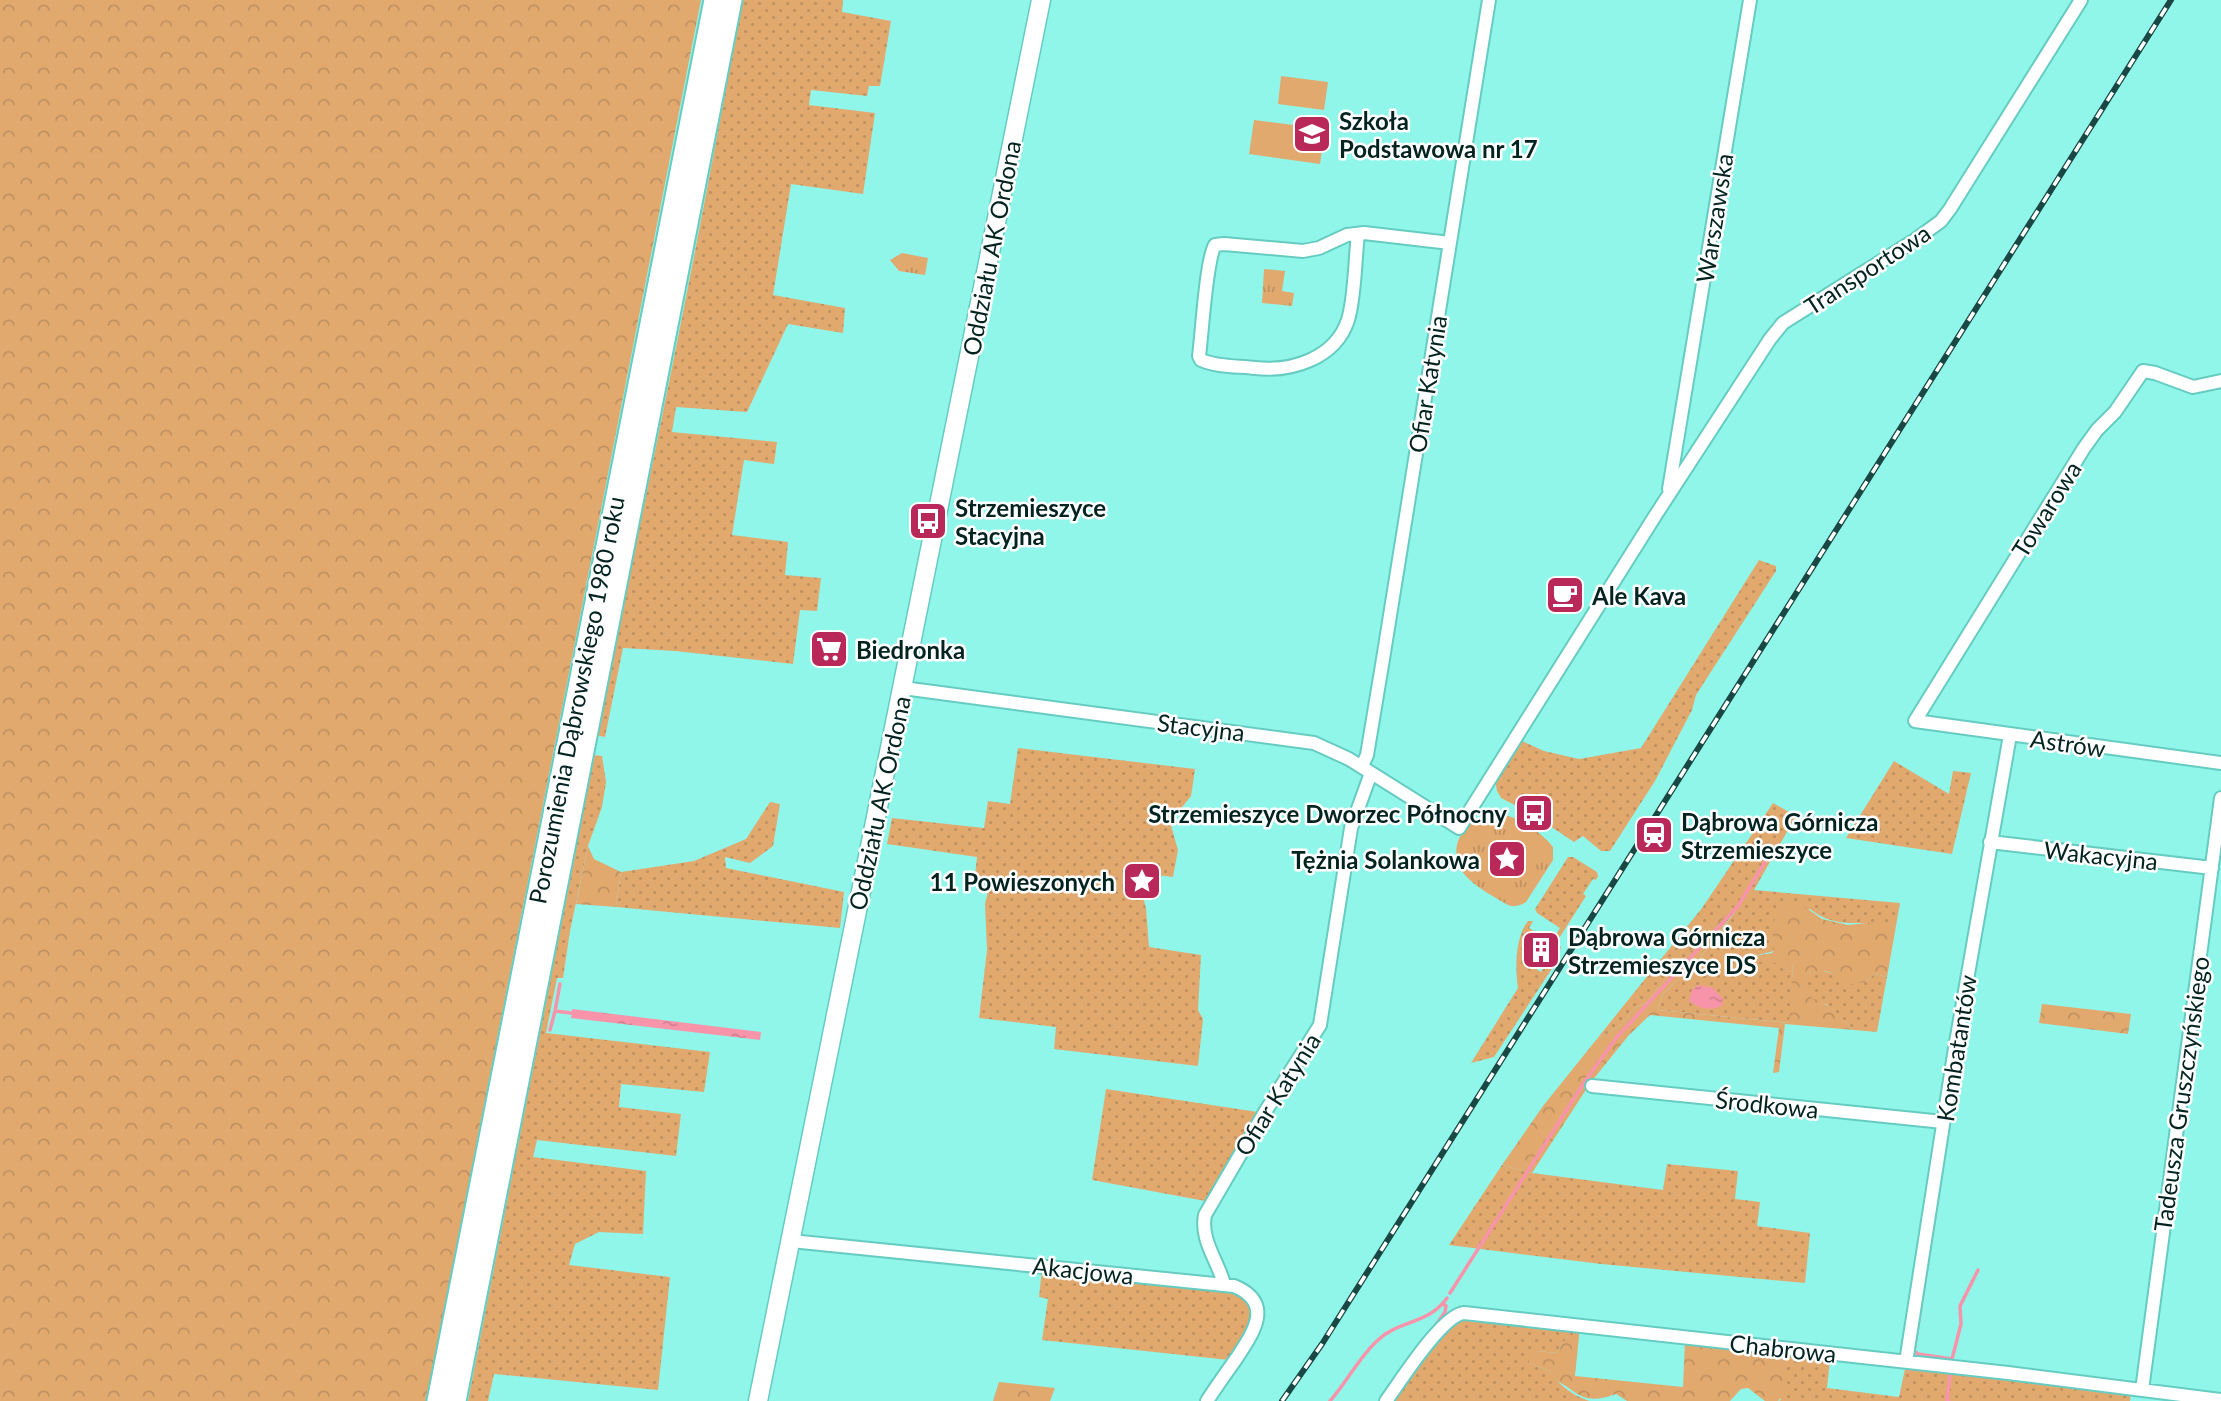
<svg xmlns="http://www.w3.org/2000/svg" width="2221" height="1401" viewBox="0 0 2221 1401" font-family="Lato,sans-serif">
  <defs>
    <pattern id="grass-dots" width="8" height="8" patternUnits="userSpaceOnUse" patternTransform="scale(1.75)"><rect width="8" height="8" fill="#e2a96f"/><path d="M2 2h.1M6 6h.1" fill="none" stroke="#c09160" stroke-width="1.8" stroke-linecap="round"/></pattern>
    <pattern id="forest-crowns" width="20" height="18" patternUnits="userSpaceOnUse" patternTransform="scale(1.75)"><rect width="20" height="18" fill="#e2a96f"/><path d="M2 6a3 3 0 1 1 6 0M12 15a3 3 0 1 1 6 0" fill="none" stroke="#c09160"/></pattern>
    <pattern id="park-tufts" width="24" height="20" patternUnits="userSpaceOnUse" patternTransform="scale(1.75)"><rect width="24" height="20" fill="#e2a96f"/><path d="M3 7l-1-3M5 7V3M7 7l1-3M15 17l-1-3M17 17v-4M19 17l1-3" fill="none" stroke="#c09160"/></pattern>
    <pattern id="water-ripples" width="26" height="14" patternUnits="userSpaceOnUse" patternTransform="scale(1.75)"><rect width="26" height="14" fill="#f794aa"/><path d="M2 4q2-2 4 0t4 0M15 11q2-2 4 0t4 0" fill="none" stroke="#d27f92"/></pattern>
  </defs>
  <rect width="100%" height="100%" fill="#90f6ea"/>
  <path fill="url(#grass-dots)" d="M 742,0 L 843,0 L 842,12 L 891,21 L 880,86 L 869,86 L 867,96 L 811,90 L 809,105 L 875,113 L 863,194 L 791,184 L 773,295 L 845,308 L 843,333 L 788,324 L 747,412 L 676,407 L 672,432 L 777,442 L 774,464 L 744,460 L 732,535 L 788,542 L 785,575 L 821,578 L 817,611 L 800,610 L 793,664 L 675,651 L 623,648 L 605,737 L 595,735 C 648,491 698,246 742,0 Z
    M 1759,560 L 1776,566 L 1776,571 L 1696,695 L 1692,710 L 1655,781 L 1610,851 L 1601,851 L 1583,836 L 1574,842 L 1532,814 L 1501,798 L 1497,791 L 1495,779 L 1522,741 L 1544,751 L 1579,759 L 1641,748 Z
    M 1018,748 L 1195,769 L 1191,796 L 1170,822 L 1178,850 L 1173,877 L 1142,873 L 1139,883 L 1146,908 L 1149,947 L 1201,955 L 1198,1010 L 1203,1019 L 1198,1066 L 1054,1049 L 1056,1027 L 979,1018 L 987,950 L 985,904 L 991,879 L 975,876 L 977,857 L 887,844 L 892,818 L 984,828 L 988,801 L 1010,804 Z
    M 594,755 L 602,756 L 606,782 L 602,807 L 588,846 L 570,931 L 563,978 L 557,978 L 546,1033 L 710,1052 L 704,1092 L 621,1084 L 619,1107 L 681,1114 L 676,1156 L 537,1140 L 533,1157 L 646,1171 L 643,1234 L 599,1232 L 575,1244 L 569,1265 L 670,1277 L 658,1390 L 494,1374 L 488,1401 L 468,1401 Z
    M 1894,761 L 1949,794 L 1953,771 L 1971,773 L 1952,854 L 1846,838 Z
    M 770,802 L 780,804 L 773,846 L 750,863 L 725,857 L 726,868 L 844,892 L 840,928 L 616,907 L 621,872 L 694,861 L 746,839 Z
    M 1773,803 L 1796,816 L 1754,890 L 1900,903 L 1896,926 C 1864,919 1837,931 1810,909 L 1774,921 L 1774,951 L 1738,960 L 1793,963 L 1790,1023 L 1658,1010 L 1662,995 L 1699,959 L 1735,912 L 1730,905 L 1646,1003 L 1635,1008 L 1621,1025 L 1596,1040 L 1702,908 Z
    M 1568,857 L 1573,857 L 1597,872 L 1598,876 L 1596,880 L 1593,879 L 1583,894 L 1586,896 L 1556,943 L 1561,947 L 1557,961 L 1494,1057 L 1471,1063 L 1518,988 C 1515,969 1515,937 1528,921 L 1533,921 L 1529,928 L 1539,934 L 1523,960 L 1541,972 L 1552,956 L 1549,953 L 1559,938 L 1556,935 L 1560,928 L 1537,913 L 1535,909 Z
    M 1819,970 L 1865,982 L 1875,974 L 1887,977 L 1877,1032 L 1854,1030 L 1826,1004 L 1815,1002 L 1806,993 L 1803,980 L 1808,973 Z
    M 1106,1089 L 1271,1114 L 1216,1203 L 1092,1180 Z
    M 1667,1164 L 1738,1171 L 1735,1199 L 1760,1202 L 1757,1226 L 1810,1233 L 1805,1283 L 1601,1264 L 1449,1245 L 1502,1165 L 1532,1173 L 1663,1190 Z
    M 1042,1269 L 1221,1287 C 1270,1303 1246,1329 1229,1360 L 1042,1340 L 1048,1299 L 1039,1297 Z
    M 1471,1319 L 1579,1329 L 1579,1336 L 1568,1336 L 1556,1353 L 1538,1351 L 1529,1363 L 1550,1371 C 1557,1384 1575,1397 1590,1401 L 1392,1401 L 1444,1331 L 1455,1322 Z
    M 1765,1353 L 1830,1360 L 1827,1388 L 1899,1397 L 1905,1369 L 2131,1394 L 2130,1401 L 1778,1401 L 1781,1400 Z"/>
  <path fill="url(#forest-crowns)" d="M 0,0 L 701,0 L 426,1401 L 0,1401 Z
    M 588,846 L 594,859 L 621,872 L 616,907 L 576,904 Z
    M 1730,904 L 1735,911 L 1699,959 L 1662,995 L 1658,1010 L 1789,1023 L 1793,964 L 1732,960 L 1772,953 L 1774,951 L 1774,921 L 1780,909 L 1789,904 L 1801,904 L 1822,919 L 1848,925 L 1877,922 L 1896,926 L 1887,977 L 1875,974 L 1865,982 L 1847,985 C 1833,972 1828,968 1808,973 L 1804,980 C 1807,1004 1814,995 1828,1006 C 1837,1013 1845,1022 1854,1030 L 1785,1024 L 1779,1072 L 1773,1073 L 1779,1028 L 1650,1015 L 1629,1035 L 1591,1082 L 1532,1173 L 1502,1165 L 1543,1106 L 1596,1040 L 1621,1025 L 1635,1008 L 1646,1003 Z
    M 2042,1004 L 2131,1014 L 2128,1034 L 2039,1023 Z
    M 1568,1336 L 1579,1336 L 1575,1376 L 1683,1387 L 1685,1341 L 1776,1355 L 1783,1361 C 1786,1376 1789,1389 1778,1401 L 1765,1401 L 1748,1388 L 1741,1389 L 1730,1401 L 1627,1401 L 1616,1394 C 1596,1401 1586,1401 1570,1389 C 1560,1381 1557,1384 1550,1371 L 1529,1363 L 1529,1354 L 1538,1351 L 1556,1353 Z
    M 999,1382 L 1055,1388 L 1050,1401 L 993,1401 Z"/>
  <path fill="url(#park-tufts)" d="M 902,253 L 928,258 L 925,275 L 899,271 L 890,260 Z
    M 1264,269 L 1285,271 L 1282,291 L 1294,293 L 1292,306 L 1262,303 Z
    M 1494,813 C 1514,814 1541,831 1553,847 L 1553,860 L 1526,902 C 1519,906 1514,908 1506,904 C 1493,896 1475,887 1465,875 C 1444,848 1464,818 1494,813 Z"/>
  <path fill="#e2a96f" d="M 1281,76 L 1328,82 L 1324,110 L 1278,104 Z
    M 1254,120 L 1325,129 L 1320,164 L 1249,154 Z"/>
  <path fill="url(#water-ripples)" d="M 1699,985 L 1713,988 L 1723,999 L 1722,1005 C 1713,1012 1697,1008 1689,1001 L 1692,990 Z
    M 572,1009 L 761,1032 L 760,1040 L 571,1018 Z"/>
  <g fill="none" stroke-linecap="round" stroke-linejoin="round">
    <path stroke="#f794aa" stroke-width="3.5" d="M 555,1011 L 560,984
      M 550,1030 L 555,1011 L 571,1013
      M 1950,1118 L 1914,1351 L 1918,1354 L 1952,1359
      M 1450,1293 L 1585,1081 L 1617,1037 L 1738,906 L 1765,862
      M 1433,1329 L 1445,1312 L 1446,1306 L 1443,1304
      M 1952,1359 L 1961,1324 L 1960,1306 L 1978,1270
      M 1330,1401 C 1347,1382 1359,1357 1378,1340 C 1399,1320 1429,1324 1447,1298
      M 1949,1401 L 1947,1400 L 1950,1375"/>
    <defs>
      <path id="street" d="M 1358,234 C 1355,259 1355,297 1348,320 C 1335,359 1291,372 1255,368 C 1238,366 1217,367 1201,360 L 1199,356 C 1202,334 1206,260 1215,245 L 1224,244 L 1303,251 L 1319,248 L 1347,235 L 1364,233 L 1450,243
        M 2221,381 L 2193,387 L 2155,373 L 2143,371 L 2115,412 L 2097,430 L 2084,448 L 1915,721 L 2221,763
        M 1669,489 L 1750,0
        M 903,688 L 1314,743 L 1349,759 L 1459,828 L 1655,516 L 1770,339 L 1783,323 L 1915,240 L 1941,221 L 1950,209 L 2081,0
        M 1362,766 L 1367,755 L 1383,659 L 1489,0
        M 1990,842 L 2212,868
        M 1592,1086 L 1943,1122
        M 791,1241 L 1234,1286 C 1275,1303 1253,1333 1236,1359 C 1226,1373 1216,1387 1207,1401
        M 1224,1284 C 1218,1261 1200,1240 1205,1215 L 1265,1112 L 1320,1025 L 1351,828 L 1371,773
        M 1906,1362 L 1955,1048 L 2010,735
        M 2142,1390 L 2221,798
        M 1386,1401 C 1400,1382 1442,1315 1464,1313 L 2008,1373 L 2221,1400"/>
      <path id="secondary" d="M 758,1401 L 1041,0"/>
      <path id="primary" d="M 437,1401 L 714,0
        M 456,1401 L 732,0"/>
    </defs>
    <use href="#street" stroke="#66ccc1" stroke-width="16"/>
    <use href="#secondary" stroke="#66ccc1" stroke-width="21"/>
    <use href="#primary" stroke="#66ccc1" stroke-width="23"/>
    <use href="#street" stroke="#fff" stroke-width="12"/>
    <use href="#secondary" stroke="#fff" stroke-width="18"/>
    <use href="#primary" stroke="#fff" stroke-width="19"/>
    <defs>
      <path id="rail" d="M 1282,1401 L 1322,1344 L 2171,0"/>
    </defs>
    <use href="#rail" stroke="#1a4743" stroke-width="6"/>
    <use href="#rail" stroke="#fff" stroke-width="3.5" stroke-dasharray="10" stroke-linecap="butt"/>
  </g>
  <defs>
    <symbol id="school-square" viewBox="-11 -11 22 22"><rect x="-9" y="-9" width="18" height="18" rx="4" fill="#b8295a" stroke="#fff"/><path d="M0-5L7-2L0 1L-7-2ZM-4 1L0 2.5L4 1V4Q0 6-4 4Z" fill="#fff"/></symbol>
    <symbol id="bus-square" viewBox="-11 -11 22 22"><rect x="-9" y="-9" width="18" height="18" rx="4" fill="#b8295a" stroke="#fff"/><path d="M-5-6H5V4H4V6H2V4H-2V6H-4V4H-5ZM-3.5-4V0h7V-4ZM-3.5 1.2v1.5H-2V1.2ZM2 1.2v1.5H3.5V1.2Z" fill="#fff"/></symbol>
    <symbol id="cafe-square" viewBox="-11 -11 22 22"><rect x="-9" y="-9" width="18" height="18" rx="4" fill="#b8295a" stroke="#fff"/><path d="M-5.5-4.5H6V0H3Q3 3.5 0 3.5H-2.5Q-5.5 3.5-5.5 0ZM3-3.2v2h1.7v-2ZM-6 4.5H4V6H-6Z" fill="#fff"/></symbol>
    <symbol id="supermarket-square" viewBox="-11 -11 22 22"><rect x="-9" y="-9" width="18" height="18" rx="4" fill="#b8295a" stroke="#fff"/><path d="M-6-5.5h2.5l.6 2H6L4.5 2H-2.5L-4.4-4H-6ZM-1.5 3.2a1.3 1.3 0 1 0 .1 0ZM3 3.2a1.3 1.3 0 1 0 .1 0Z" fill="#fff"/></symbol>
    <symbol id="station-square" viewBox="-11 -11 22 22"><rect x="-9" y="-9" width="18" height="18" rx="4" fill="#b8295a" stroke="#fff"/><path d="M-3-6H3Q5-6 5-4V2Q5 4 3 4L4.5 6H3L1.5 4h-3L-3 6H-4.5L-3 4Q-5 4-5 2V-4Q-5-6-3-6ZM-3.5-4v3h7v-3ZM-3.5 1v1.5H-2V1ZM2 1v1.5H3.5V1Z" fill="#fff"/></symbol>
    <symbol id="sight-square" viewBox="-11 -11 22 22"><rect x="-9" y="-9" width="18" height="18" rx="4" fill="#b8295a" stroke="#fff"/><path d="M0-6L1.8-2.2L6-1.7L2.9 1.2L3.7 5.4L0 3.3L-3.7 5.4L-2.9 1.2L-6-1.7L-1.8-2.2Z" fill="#fff"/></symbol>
    <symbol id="building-square" viewBox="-11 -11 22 22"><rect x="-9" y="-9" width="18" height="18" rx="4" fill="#b8295a" stroke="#fff"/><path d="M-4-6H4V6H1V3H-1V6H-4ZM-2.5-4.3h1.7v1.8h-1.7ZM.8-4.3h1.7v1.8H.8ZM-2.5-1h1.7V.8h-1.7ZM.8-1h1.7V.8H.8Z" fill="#fff"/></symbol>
  </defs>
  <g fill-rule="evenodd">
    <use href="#school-square" x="1290" y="112" width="44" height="44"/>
    <use href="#bus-square" x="906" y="499" width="44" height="44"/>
    <use href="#cafe-square" x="1543" y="573" width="44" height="44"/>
    <use href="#supermarket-square" x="807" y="627" width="44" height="44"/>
    <use href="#bus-square" x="1512" y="791" width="44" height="44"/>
    <use href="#station-square" x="1632" y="813" width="44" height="44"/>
    <use href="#sight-square" x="1485" y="837" width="44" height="44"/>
    <use href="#sight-square" x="1120" y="859" width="44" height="44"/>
    <use href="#building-square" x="1519" y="928" width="44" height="44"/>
  </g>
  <g text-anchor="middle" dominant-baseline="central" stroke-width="5" stroke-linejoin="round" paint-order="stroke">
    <g font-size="24" font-weight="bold" fill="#022320" stroke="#fff" text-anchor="start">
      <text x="1339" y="120">Szkoła<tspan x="1339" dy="28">Podstawowa nr 17</tspan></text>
      <text x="955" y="507">Strzemieszyce<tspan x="955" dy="28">Stacyjna</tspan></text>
      <text x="1592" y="595">Ale Kava</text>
      <text x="856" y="649">Biedronka</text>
      <text x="1507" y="813" text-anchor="end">Strzemieszyce Dworzec Północny</text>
      <text x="1681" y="821">Dąbrowa Górnicza<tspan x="1681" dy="28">Strzemieszyce</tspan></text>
      <text x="1480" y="859" text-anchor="end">Tężnia Solankowa</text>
      <text x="1115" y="881" text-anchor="end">11 Powieszonych</text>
      <text x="1568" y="936">Dąbrowa Górnicza<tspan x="1568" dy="28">Strzemieszyce DS</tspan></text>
    </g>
    <g font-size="24" fill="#022320" stroke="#fff">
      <text transform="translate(1714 218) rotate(-81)">Warszawska</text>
      <text transform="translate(991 248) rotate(-79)">Oddziału AK Ordona</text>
      <text transform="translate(1867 269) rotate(-33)">Transportowa</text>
      <text transform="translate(1427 384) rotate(-81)">Ofiar Katynia</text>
      <text transform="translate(2046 509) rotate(-58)">Towarowa</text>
      <text transform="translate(576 700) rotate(-79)">Porozumienia Dąbrowskiego 1980 roku</text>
      <text transform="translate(1201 727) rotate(7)">Stacyjna</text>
      <text transform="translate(2068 743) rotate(8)">Astrów</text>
      <text transform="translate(879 803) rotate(-78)">Oddziału AK Ordona</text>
      <text transform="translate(2101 855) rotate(6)">Wakacyjna</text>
      <text transform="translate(1956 1048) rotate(-81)">Kombatantów</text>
      <text transform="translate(1277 1094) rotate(-58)">Ofiar Katynia</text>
      <text transform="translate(2181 1094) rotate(-82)">Tadeusza Gruszczyńskiego</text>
      <text transform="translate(1767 1104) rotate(6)">Środkowa</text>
      <text transform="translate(1083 1270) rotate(6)">Akacjowa</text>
      <text transform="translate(1783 1348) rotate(6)">Chabrowa</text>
    </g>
  </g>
</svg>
